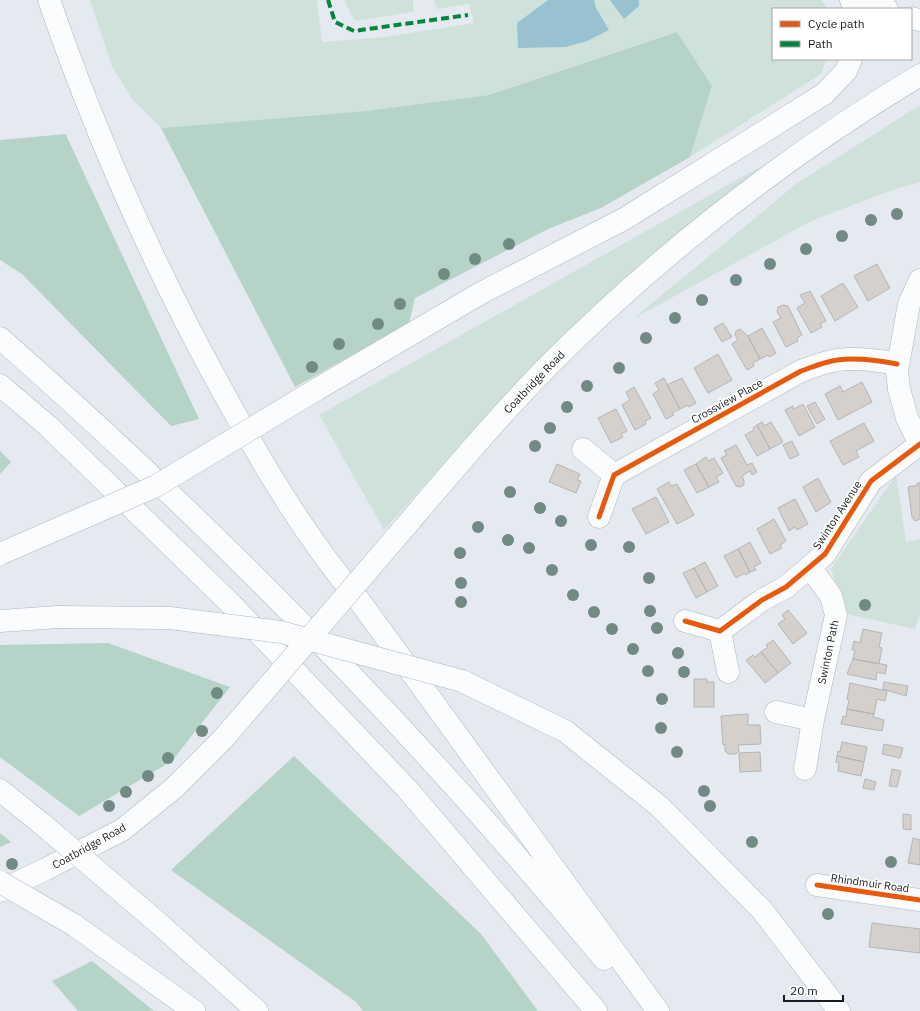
<svg xmlns="http://www.w3.org/2000/svg" width="920" height="1011" viewBox="0 0 920 1011" font-family="'IBM Plex Sans',sans-serif">
  <rect width="100%" height="100%" fill="#e4eaef"/>
  <path fill="#cee2db" d="M 90,0 L 317,0 L 322,42 L 385,37 L 474,23 L 469,4 L 437,9 L 434,0 L 821,0 L 828,9 L 773,9 L 773,59 L 826,59 L 821,74 L 690,157 L 712,86 L 677,32 L 489,95 L 366,111 L 161,128 L 132,99 L 112,66 Z
    M 344,0 L 413,0 L 413,12 L 355,21 Z
    M 920,105 L 920,182 L 898,188 L 813,220 L 633,319 L 796,184 Z
    M 758,168 L 762,176 L 507,394 L 384,530 L 319,415 Z
    M 896,475 L 906,542 L 920,539 L 920,613 L 915,629 L 846,614 L 831,569 Z"/>
  <path fill="#b5d3c7" d="M 677,32 L 712,86 L 690,157 L 601,208 L 548,229 L 415,298 L 409,323 L 295,387 L 161,128 L 366,111 L 489,95 Z
    M 66,134 L 66,135 L 199,419 L 171,426 L 22,274 L 0,260 L 0,140 Z
    M 0,451 L 11,462 L 0,474 Z
    M 108,643 L 230,687 L 172,761 L 79,816 L 0,757 L 0,645 Z
    M 294,756 L 481,934 L 538,1011 L 363,1011 L 356,1002 L 171,870 Z
    M 0,833 L 11,842 L 0,847 Z
    M 92,961 L 154,1011 L 78,1011 L 52,981 Z"/>
  <path fill="#98c2cf" d="M 548,0 L 594,0 L 596,8 L 609,30 L 587,41 L 566,47 L 518,48 L 517,23 Z
    M 610,0 L 639,0 L 639,6 L 624,19 Z"/>
  <path fill="#d5d0cc" stroke="#b4b5b6" d="M 877,264 L 890,288 L 868,301 L 854,276 Z
    M 843,283 L 858,307 L 835,321 L 821,296 Z
    M 810,291 L 826,321 L 820,324 L 822,327 L 811,333 L 797,308 L 805,303 L 800,295 Z
    M 783,305 L 788,306 L 802,335 L 797,338 L 798,341 L 786,347 L 773,322 L 781,318 L 777,312 L 778,307 Z
    M 723,323 L 732,337 L 722,342 L 714,328 Z
    M 762,328 L 776,353 L 769,357 L 768,355 L 760,359 L 748,336 Z
    M 740,329 L 748,336 L 760,359 L 753,363 L 754,366 L 747,370 L 732,344 L 738,340 L 735,335 L 736,331 Z
    M 718,354 L 732,380 L 708,393 L 694,368 Z
    M 664,378 L 680,409 L 672,413 L 674,415 L 666,419 L 653,394 L 659,390 L 655,383 Z
    M 682,378 L 696,403 L 689,407 L 688,405 L 680,409 L 667,385 Z
    M 862,382 L 872,402 L 838,420 L 825,394 L 840,386 L 843,392 Z
    M 634,387 L 651,418 L 645,421 L 646,424 L 635,430 L 622,405 L 630,400 L 626,392 Z
    M 815,402 L 825,419 L 817,424 L 807,406 Z
    M 803,404 L 815,427 L 799,436 L 785,410 L 793,406 L 794,409 Z
    M 616,409 L 627,431 L 621,434 L 623,437 L 611,443 L 598,418 Z
    M 762,422 L 764,426 L 771,422 L 783,442 L 770,449 L 757,425 Z
    M 864,423 L 874,441 L 856,451 L 859,457 L 843,465 L 830,441 Z
    M 757,425 L 770,449 L 757,456 L 745,435 L 754,430 L 753,428 Z
    M 792,441 L 799,455 L 790,459 L 783,445 Z
    M 736,445 L 747,465 L 752,463 L 757,472 L 752,475 L 750,471 L 742,476 L 744,481 L 744,485 L 740,487 L 736,486 L 721,458 L 727,455 L 724,451 Z
    M 706,457 L 708,461 L 714,458 L 723,473 L 716,477 L 719,482 L 709,487 L 696,464 Z
    M 557,464 L 580,474 L 577,480 L 581,481 L 576,493 L 549,482 Z
    M 696,464 L 709,487 L 697,493 L 684,470 Z
    M 818,478 L 831,502 L 816,512 L 803,487 Z
    M 669,482 L 671,486 L 677,484 L 694,515 L 677,524 L 657,489 Z
    M 917,483 L 920,483 L 920,519 L 915,521 L 912,517 L 908,487 L 918,485 Z
    M 656,497 L 669,522 L 646,534 L 632,509 Z
    M 795,499 L 808,524 L 797,530 L 795,527 L 789,531 L 778,508 Z
    M 774,519 L 786,541 L 780,545 L 782,548 L 770,554 L 757,529 Z
    M 750,542 L 761,563 L 754,567 L 756,570 L 750,572 L 738,549 Z
    M 738,549 L 750,572 L 746,575 L 745,573 L 736,578 L 724,556 Z
    M 705,562 L 718,586 L 707,592 L 694,568 Z
    M 694,568 L 707,592 L 696,598 L 683,573 Z
    M 788,610 L 807,633 L 793,644 L 778,624 L 785,619 L 782,615 Z
    M 863,629 L 882,633 L 879,647 L 882,648 L 879,664 L 853,659 L 855,650 L 852,650 L 854,641 L 860,643 Z
    M 773,640 L 791,663 L 778,673 L 761,652 L 768,647 L 766,645 Z
    M 761,652 L 778,673 L 765,683 L 746,660 L 753,655 L 755,657 Z
    M 853,659 L 887,665 L 885,674 L 877,672 L 876,680 L 847,674 Z
    M 694,679 L 707,679 L 707,682 L 714,682 L 714,707 L 694,707 Z
    M 884,682 L 908,686 L 906,696 L 883,689 Z
    M 850,683 L 887,691 L 885,701 L 877,699 L 874,714 L 847,709 L 849,700 L 847,699 Z
    M 847,709 L 874,714 L 873,717 L 884,720 L 882,731 L 841,724 L 843,716 L 846,717 Z
    M 748,714 L 748,725 L 760,725 L 761,744 L 738,745 L 739,751 L 736,754 L 728,754 L 725,751 L 725,744 L 723,745 L 721,716 Z
    M 842,742 L 867,747 L 864,762 L 837,756 L 838,751 L 840,752 Z
    M 884,744 L 903,748 L 900,758 L 882,754 Z
    M 760,752 L 761,771 L 740,772 L 739,753 Z
    M 837,756 L 864,762 L 861,776 L 838,771 L 839,763 L 836,762 Z
    M 892,769 L 901,771 L 897,787 L 889,786 Z
    M 865,779 L 876,782 L 874,790 L 863,788 Z
    M 903,814 L 911,815 L 911,830 L 903,829 Z
    M 913,838 L 920,840 L 920,865 L 908,863 Z
    M 872,923 L 920,929 L 920,953 L 869,947 Z"/>
  <g fill="none" stroke-linecap="round" stroke-linejoin="round">
    <defs>
      <path id="street" d="M 920,444 L 907,418 L 899,389 L 897,371 L 909,304 L 920,280
        M 583,449 L 614,475
        M 599,517 L 614,475 L 801,371 C 810,368 819,364 828,362 C 849,356 876,360 897,364
        M 685,621 L 720,631 L 762,600 L 786,587 L 825,554 L 871,481 L 920,444
        M 720,631 L 728,672
        M 776,712 L 813,720
        M 805,769 L 813,720 L 836,615 L 831,596 L 810,567
        M 817,885 L 920,900"/>
      <path id="highway" d="M 49,0 C 97,139 156,272 228,401 C 266,470 307,539 358,599 L 658,1011
        M 851,0 L 855,9
        M 870,0 L 887,9
        M 911,18 L 920,20
        M 0,338 C 217,529 419,736 604,959
        M 0,385 L 48,426 L 232,605 L 408,790 L 596,1011
        M 314,391 L 481,293 L 624,219 L 824,94 L 846,71 L 851,59
        M 410,521 C 455,468 500,415 549,365 C 660,254 786,156 920,75
        M 0,621 L 58,617
        M 462,681 L 565,731 L 659,806 L 762,910 L 839,1011
        M 0,790 L 42,824
        M 0,891 L 46,869 L 122,830 L 174,788 L 223,739
        M 156,921 L 257,1011
        M 74,925 L 194,1011"/>
    </defs>
    <use href="#street" stroke="#b1b5b9" stroke-width="23"/>
    <use href="#highway" stroke="#b1b5b9" stroke-width="23"/>
    <use href="#street" stroke="#fbfcfd" stroke-width="22"/>
    <use href="#highway" stroke="#fbfcfd" stroke-width="22"/>
    <defs>
      <path id="highway-bridge" d="M 0,554 L 156,486 L 314,391
        M 58,617 L 170,618 L 281,632 L 462,681
        M 223,739 L 410,521
        M 42,824 L 156,921
        M 0,882 L 74,925"/>
    </defs>
    <use href="#highway-bridge" stroke="#b1b5b9" stroke-width="23" stroke-linecap="butt"/>
    <use href="#highway-bridge" stroke="#fbfcfd" stroke-width="22"/>
    <path stroke="#00873e" stroke-width="4" stroke-dasharray="8 4" stroke-linecap="butt" d="M 328,0 L 335,22 L 354,31 L 468,15"/>
    <defs>
      <path id="cycleway" d="M 599,517 L 614,475 L 801,371 C 810,368 819,364 828,362 C 849,356 876,360 897,364
        M 685,621 L 720,631 L 762,600 L 786,587 L 825,554 L 871,481 L 920,444
        M 817,885 L 920,900"/>
    </defs>
    <use href="#cycleway" stroke="#fff" stroke-width="8"/>
    <use href="#cycleway" stroke="#e8590c" stroke-width="5"/>
  </g>
  <g fill="#718a83">
    <circle cx="897" cy="214" r="6"/>
    <circle cx="871" cy="220" r="6"/>
    <circle cx="842" cy="236" r="6"/>
    <circle cx="509" cy="244" r="6"/>
    <circle cx="806" cy="249" r="6"/>
    <circle cx="475" cy="259" r="6"/>
    <circle cx="770" cy="264" r="6"/>
    <circle cx="444" cy="274" r="6"/>
    <circle cx="736" cy="280" r="6"/>
    <circle cx="702" cy="300" r="6"/>
    <circle cx="400" cy="304" r="6"/>
    <circle cx="675" cy="318" r="6"/>
    <circle cx="378" cy="324" r="6"/>
    <circle cx="646" cy="338" r="6"/>
    <circle cx="339" cy="344" r="6"/>
    <circle cx="312" cy="367" r="6"/>
    <circle cx="619" cy="368" r="6"/>
    <circle cx="587" cy="386" r="6"/>
    <circle cx="567" cy="407" r="6"/>
    <circle cx="550" cy="428" r="6"/>
    <circle cx="535" cy="446" r="6"/>
    <circle cx="510" cy="492" r="6"/>
    <circle cx="540" cy="508" r="6"/>
    <circle cx="561" cy="521" r="6"/>
    <circle cx="478" cy="527" r="6"/>
    <circle cx="508" cy="540" r="6"/>
    <circle cx="591" cy="545" r="6"/>
    <circle cx="629" cy="547" r="6"/>
    <circle cx="529" cy="548" r="6"/>
    <circle cx="460" cy="553" r="6"/>
    <circle cx="552" cy="570" r="6"/>
    <circle cx="649" cy="578" r="6"/>
    <circle cx="461" cy="583" r="6"/>
    <circle cx="573" cy="595" r="6"/>
    <circle cx="461" cy="602" r="6"/>
    <circle cx="865" cy="605" r="6"/>
    <circle cx="650" cy="611" r="6"/>
    <circle cx="594" cy="612" r="6"/>
    <circle cx="657" cy="628" r="6"/>
    <circle cx="612" cy="629" r="6"/>
    <circle cx="633" cy="649" r="6"/>
    <circle cx="678" cy="653" r="6"/>
    <circle cx="648" cy="671" r="6"/>
    <circle cx="684" cy="672" r="6"/>
    <circle cx="217" cy="693" r="6"/>
    <circle cx="662" cy="699" r="6"/>
    <circle cx="661" cy="728" r="6"/>
    <circle cx="202" cy="731" r="6"/>
    <circle cx="677" cy="752" r="6"/>
    <circle cx="168" cy="758" r="6"/>
    <circle cx="148" cy="776" r="6"/>
    <circle cx="704" cy="791" r="6"/>
    <circle cx="126" cy="792" r="6"/>
    <circle cx="109" cy="806" r="6"/>
    <circle cx="710" cy="806" r="6"/>
    <circle cx="752" cy="842" r="6"/>
    <circle cx="891" cy="862" r="6"/>
    <circle cx="12" cy="864" r="6"/>
    <circle cx="828" cy="914" r="6"/>
  </g>
  <g text-anchor="middle" dominant-baseline="central" stroke-width="3.5" stroke-linejoin="round" paint-order="stroke">
    <g font-size="11" fill="#171b1d" stroke="#fff">
      <text transform="translate(534 382) rotate(-46)">Coatbridge Road</text>
      <text transform="translate(727 401) rotate(-29)">Crossview Place</text>
      <text transform="translate(837 515) rotate(-57)">Swinton Avenue</text>
      <text transform="translate(828 652) rotate(-78)">Swinton Path</text>
      <text transform="translate(89 846) rotate(-29)">Coatbridge Road</text>
      <text transform="translate(870 883) rotate(8)">Rhindmuir Road</text>
    </g>
  </g>
  <rect x="772" y="8" width="140" height="52" fill="#ffffff" stroke="#a2a4a5"/>
  <rect x="780" y="21" width="20" height="6" fill="#e8590c" stroke="#a2a4a5"/>
  <text x="808" y="28" font-size="12" fill="#171b1d">Cycle path</text>
  <rect x="780" y="41" width="20" height="6" fill="#00873e" stroke="#a2a4a5"/>
  <text x="808" y="48" font-size="12" fill="#171b1d">Path</text>
  <path d="M784 995v6h59v-6" fill="none" stroke="#171b1d" stroke-width="2"/>
  <text x="790" y="995" font-size="12" fill="#171b1d" stroke="#ffffff" stroke-width="3" paint-order="stroke">20 m</text>
</svg>
